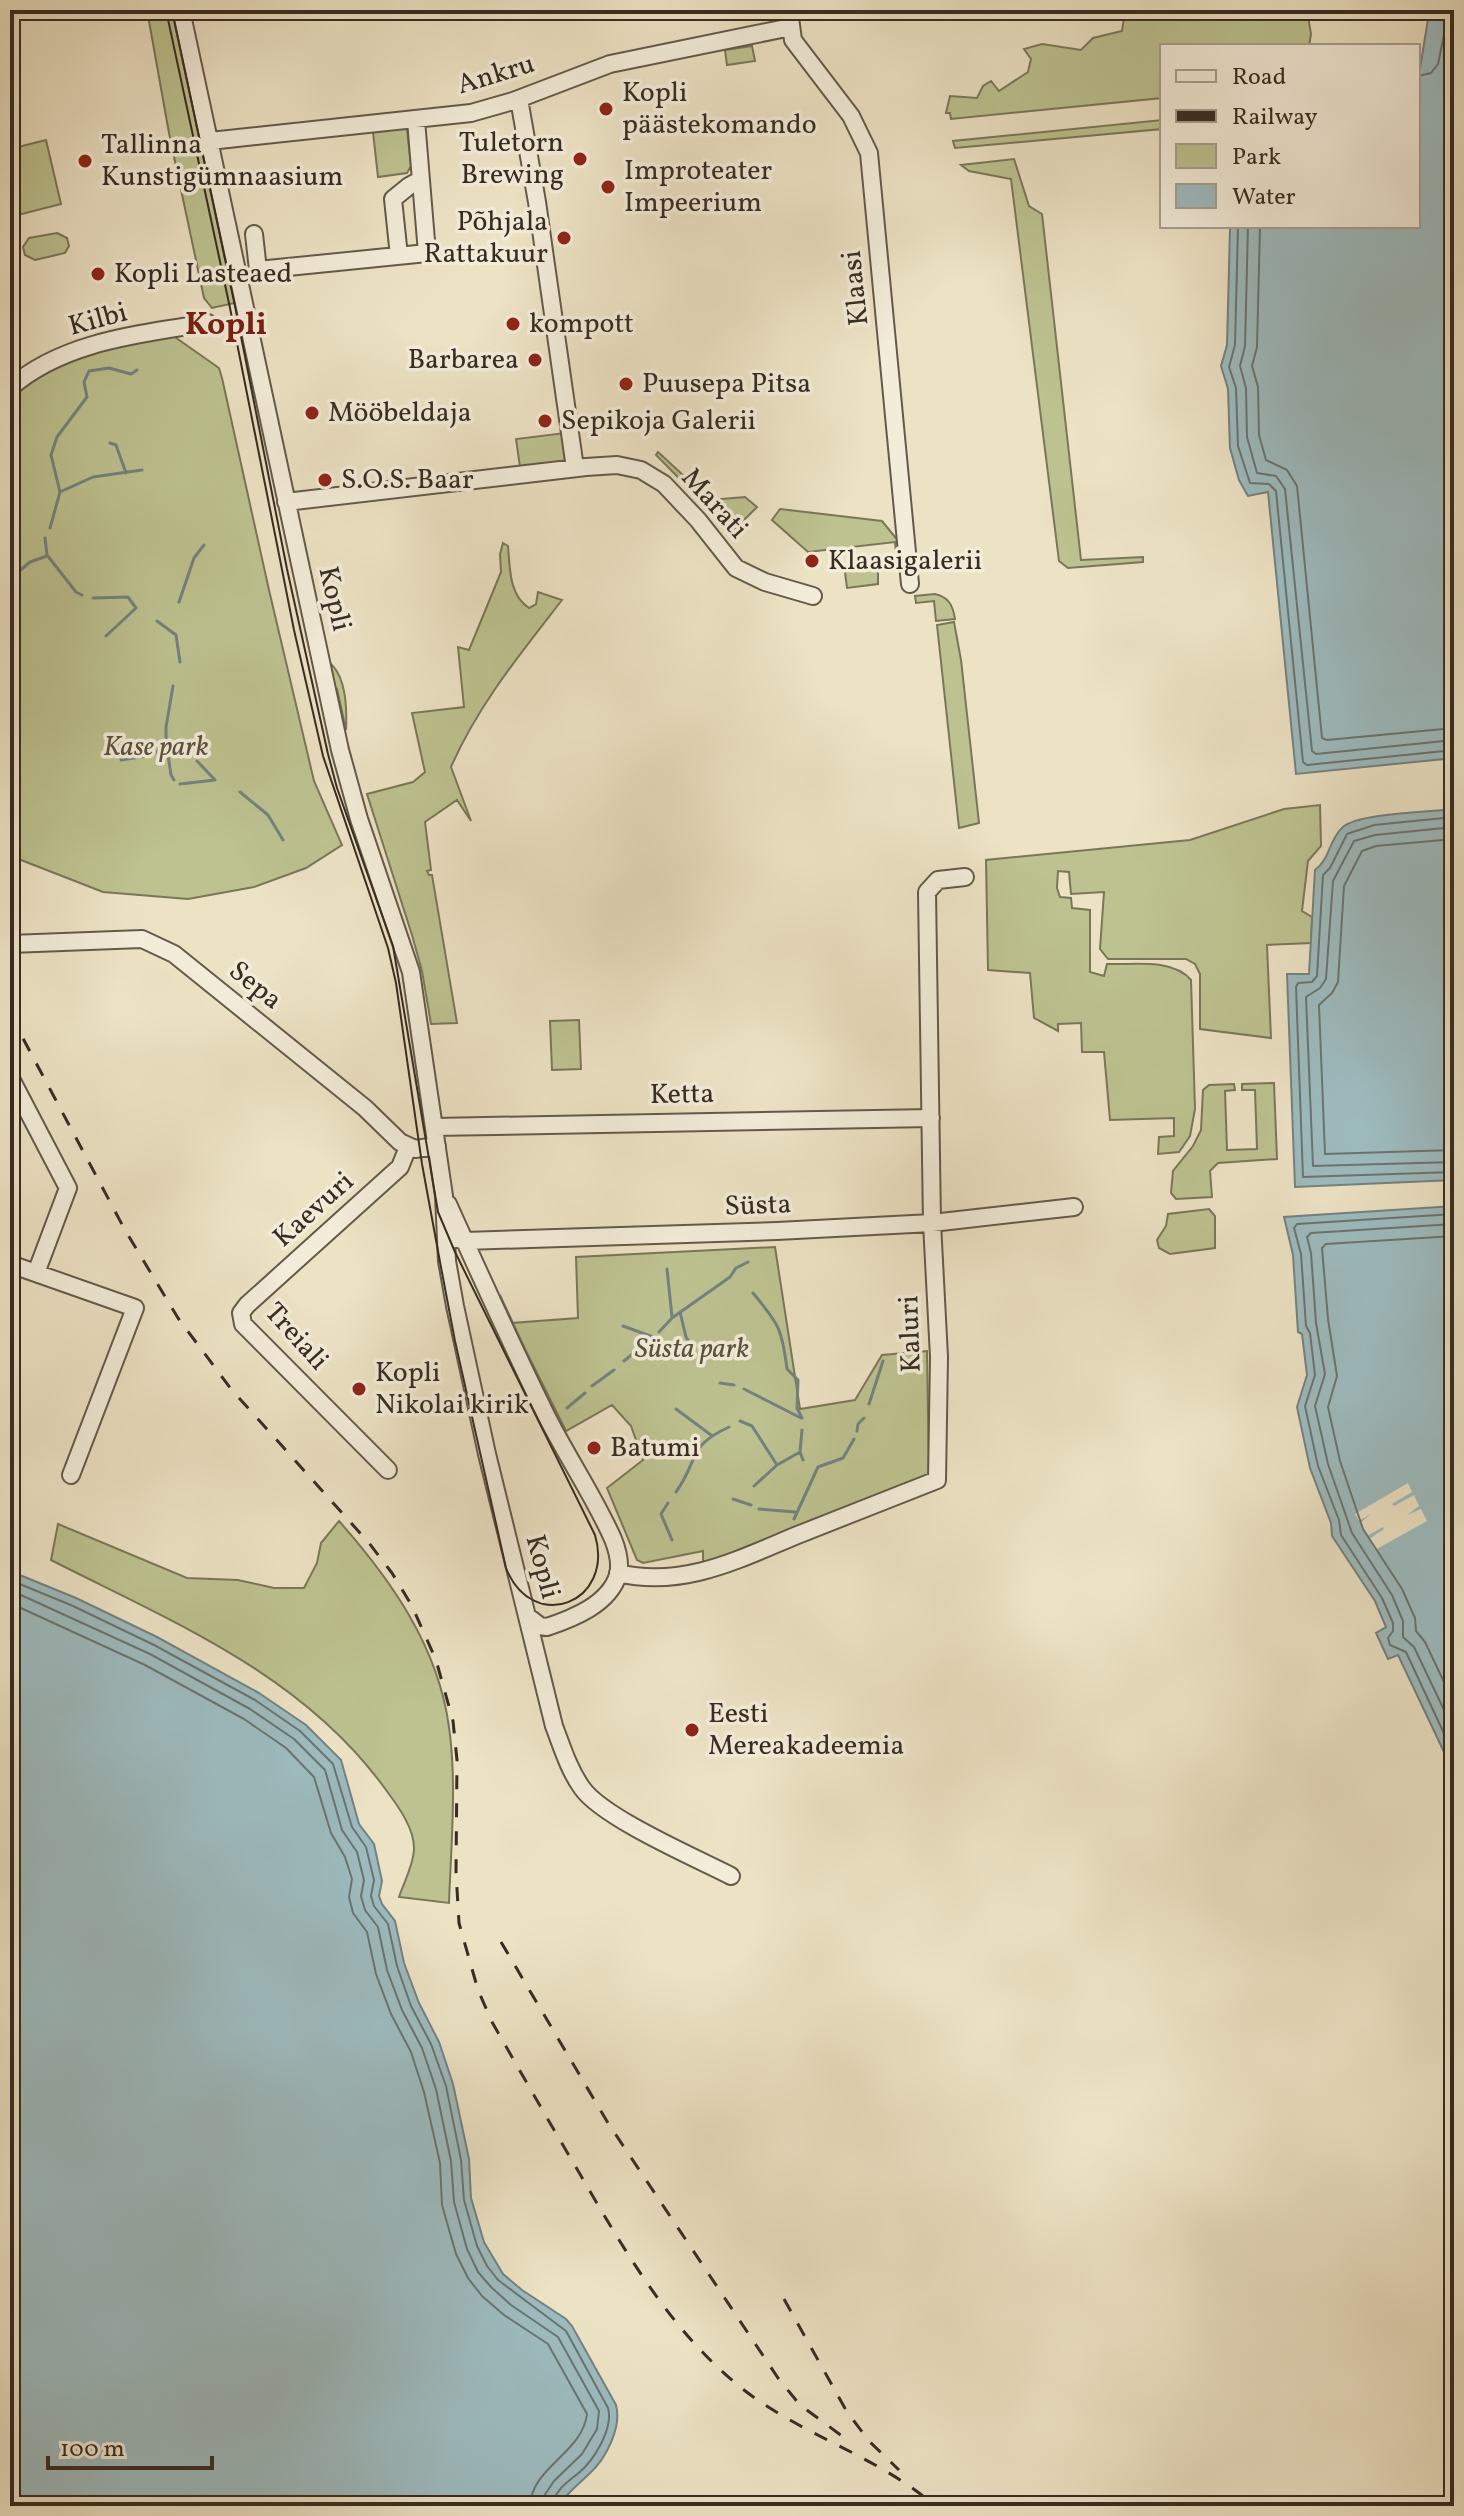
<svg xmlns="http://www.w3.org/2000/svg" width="1464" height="2516" viewBox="0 0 1464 2516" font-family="Vollkorn,serif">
  <rect width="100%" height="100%" fill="#ece2c4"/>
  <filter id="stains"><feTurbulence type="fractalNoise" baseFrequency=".0025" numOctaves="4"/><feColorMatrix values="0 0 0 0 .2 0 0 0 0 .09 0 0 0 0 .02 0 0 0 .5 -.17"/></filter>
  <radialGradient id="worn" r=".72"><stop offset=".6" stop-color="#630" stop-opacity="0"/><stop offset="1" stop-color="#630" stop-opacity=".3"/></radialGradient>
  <path fill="#bdc290" stroke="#7a7759" stroke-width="2" d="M 147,10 L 174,10 L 239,302 L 212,308 L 204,298 L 169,133 Z
    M 1097,10 L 1307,10 L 1311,34 L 1309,46 L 1162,46 L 1162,98 L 951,119 L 950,113 L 946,113 L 950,96 L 977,98 L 983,86 L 991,81 L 999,91 L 1028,72 L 1031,59 L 1024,49 L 1042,44 L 1081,50 L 1093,38 L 1122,31 L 1124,18 Z
    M 752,46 L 755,61 L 727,65 L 725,50 Z
    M 1162,120 L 1162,129 L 955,148 L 953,141 Z
    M 407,128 L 411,166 L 407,173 L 378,177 L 373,132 Z
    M 46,140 L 61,204 L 10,217 L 10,149 Z
    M 1014,159 L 1029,206 L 1042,214 L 1081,560 L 1143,557 L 1143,562 L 1068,568 L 1059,561 L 1011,179 L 969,171 L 961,165 Z
    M 57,233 L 67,238 L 69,246 L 65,253 L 35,260 L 25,255 L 23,247 L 29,238 Z
    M 172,335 L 219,368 L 222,378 L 269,590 L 314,781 L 342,845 L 306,868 L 254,887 L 188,899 L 103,892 L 21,860 L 10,852 L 10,394 L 40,371 L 95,349 Z
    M 565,433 L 570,461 L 520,467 L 516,439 Z
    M 658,452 L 710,500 L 745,497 L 757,507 L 732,532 L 656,455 Z
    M 780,509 L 882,521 L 900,543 L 903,566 L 897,566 L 895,542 L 808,552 L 772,520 Z
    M 503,543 L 508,546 C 510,569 509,595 529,608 L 536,604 L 538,592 L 562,600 C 521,653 478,705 451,767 L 471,821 L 457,800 L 425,822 L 431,870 L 427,871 L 429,875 L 432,875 L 457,1023 L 431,1024 L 422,971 L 412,935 L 367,794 L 413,782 L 425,772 L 412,713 L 464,707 L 458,647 L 469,650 L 501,572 L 500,554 Z
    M 878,568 L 878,584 L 847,588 L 845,572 Z
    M 935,594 C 949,597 953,606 955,619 L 936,621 L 934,601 L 916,603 L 915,596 Z
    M 954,622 L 961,660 L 979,823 L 959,828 L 937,625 Z
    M 330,663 C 346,677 347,710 346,730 L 337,689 L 332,686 Z
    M 1320,805 L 1321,846 L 1308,861 L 1302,911 L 1312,917 L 1311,943 L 1267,945 L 1271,1038 L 1200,1029 L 1200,974 L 1195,964 L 1186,959 L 1108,959 L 1100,949 L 1104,892 L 1071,894 L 1069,872 L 1058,871 L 1057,888 L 1060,897 L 1071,898 L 1072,908 L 1090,910 L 1090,972 L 1104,976 L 1107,964 C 1133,965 1173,958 1191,980 L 1195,1109 L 1190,1136 L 1179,1152 L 1158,1154 L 1159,1137 L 1174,1136 L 1174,1118 L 1110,1120 L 1104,1052 L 1082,1052 L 1081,1023 L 1058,1024 L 1058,1031 L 1034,1018 L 1030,973 L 988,970 L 986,860 L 1190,840 L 1284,809 Z
    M 579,1020 L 581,1069 L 552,1070 L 550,1021 Z
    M 1274,1083 L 1277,1159 L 1218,1163 L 1210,1171 L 1212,1197 L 1176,1199 L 1171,1193 L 1173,1171 L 1193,1146 L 1201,1130 L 1203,1090 L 1209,1085 L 1234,1084 L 1235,1090 L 1225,1091 L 1227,1150 L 1257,1149 L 1255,1090 L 1242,1090 L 1242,1084 Z
    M 1209,1209 L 1215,1216 L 1215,1248 L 1170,1254 L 1159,1248 L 1157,1240 L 1166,1226 L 1168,1214 Z
    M 775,1247 L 800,1409 L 855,1400 L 882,1355 L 927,1351 L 929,1475 L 703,1564 L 703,1551 L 643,1563 L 637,1560 L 607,1488 L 643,1460 L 631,1426 L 612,1405 L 566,1431 L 512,1323 L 578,1318 L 576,1257 Z
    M 339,1521 C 391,1580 438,1646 449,1727 C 457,1784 451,1845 449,1903 L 399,1897 C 404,1882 413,1866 414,1850 C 415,1829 398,1806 386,1790 C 304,1675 173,1622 51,1560 L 58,1524 L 187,1578 L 238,1580 L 274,1588 L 304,1588 L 317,1563 L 321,1543 Z"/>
  <path fill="#9dbbbf" stroke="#748280" stroke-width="2" d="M 1432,10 L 1454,10 L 1454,758 L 1296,774 L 1268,492 L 1248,496 L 1239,480 L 1230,448 L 1228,389 L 1221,366 L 1227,345 L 1230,229 L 1234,226 L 1418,226 L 1418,81 L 1428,19 Z
    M 1454,809 L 1454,1180 L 1295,1187 L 1287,974 L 1309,974 L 1315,870 C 1330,859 1329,840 1342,828 C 1356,813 1431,812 1454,809 Z
    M 1454,1206 L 1454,1773 L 1398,1655 L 1388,1659 L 1376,1633 L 1386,1627 L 1375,1601 L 1332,1536 L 1331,1523 L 1310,1468 L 1297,1407 L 1307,1375 L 1302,1334 L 1298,1332 L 1293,1255 L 1284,1217 Z
    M 10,1571 L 76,1598 L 157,1637 L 259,1693 L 306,1725 L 341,1760 L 359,1824 L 374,1844 L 382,1881 L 379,1896 L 382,1904 L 395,1921 L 404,1963 L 419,2003 L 439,2042 L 453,2084 L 469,2159 L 471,2198 L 484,2242 L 503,2274 L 522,2290 L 566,2319 L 572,2326 L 616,2405 C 622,2427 606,2459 589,2474 C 578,2485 567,2492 559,2506 L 10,2506 Z"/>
  <path fill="#ece2c4" d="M 1408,1483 L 1412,1492 L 1392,1504 L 1394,1506 L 1414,1495 L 1419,1506 L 1407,1515 L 1421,1509 L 1427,1521 L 1375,1550 L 1369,1539 L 1384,1529 L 1383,1527 L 1367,1536 L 1360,1523 L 1371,1514 L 1359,1521 L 1355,1514 Z"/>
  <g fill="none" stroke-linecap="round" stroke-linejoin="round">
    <path stroke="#6a7470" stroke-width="2" d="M 1418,76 L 1431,73 L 1438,64 L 1449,10
      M 1238,226 L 1235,345 L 1229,367 L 1236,388 L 1238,446 L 1250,483 L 1269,484 L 1276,491 L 1303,762 L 1307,765 L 1454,750
      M 1248,226 L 1245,346 L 1240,366 L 1246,388 L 1247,437 L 1257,473 L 1276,476 L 1285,489 L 1312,751 L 1316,754 L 1454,740
      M 1260,226 L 1257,347 L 1252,366 L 1258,387 L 1259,435 L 1266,460 L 1287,470 L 1297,486 L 1322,738 L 1327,740 L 1454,728
      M 1454,817 L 1374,825 L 1347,834 L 1330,868 L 1323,875 L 1317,976 L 1312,982 L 1298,983 L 1296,987 L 1303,1177 L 1454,1172
      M 1454,827 L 1375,835 L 1354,841 L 1333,881 L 1326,979 L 1320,988 L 1306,997 L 1313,1166 L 1454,1162
      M 1454,839 L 1376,846 L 1362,851 L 1344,886 L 1338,982 L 1332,993 L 1319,1005 L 1325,1154 L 1454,1150
      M 1454,1214 L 1297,1224 L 1294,1228 L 1301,1254 L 1306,1326 L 1310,1333 L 1315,1375 L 1305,1406 L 1318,1466 L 1339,1520 L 1341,1535 L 1382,1598 L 1393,1623 L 1393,1631 L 1388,1638 L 1390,1645 L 1406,1652 L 1454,1755
      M 1454,1224 L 1311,1233 L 1307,1237 L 1311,1253 L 1316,1323 L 1325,1374 L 1315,1406 L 1328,1464 L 1352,1533 L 1392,1595 L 1403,1621 L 1403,1637 L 1414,1647 L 1454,1731
      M 1454,1236 L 1326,1244 L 1322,1248 L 1328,1319 L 1337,1376 L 1328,1407 L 1340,1461 L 1363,1529 L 1402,1589 L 1415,1618 L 1416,1631 L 1425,1642 L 1454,1703
      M 10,1580 L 73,1606 L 154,1645 L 255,1700 L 300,1731 L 333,1764 L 352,1827 L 366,1847 L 374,1880 L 371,1896 L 374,1906 L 388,1924 L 397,1966 L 411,2006 L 431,2044 L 446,2086 L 461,2160 L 464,2200 L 477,2246 L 487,2266 L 498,2280 L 566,2331 L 608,2408 C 613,2426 598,2453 585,2467 C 573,2480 555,2486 553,2506
      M 10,1590 L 150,1654 L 250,1709 L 294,1739 L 325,1770 L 342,1830 L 357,1852 L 364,1880 L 361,1896 L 365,1910 L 378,1927 L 387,1970 L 402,2010 L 422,2048 L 436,2089 L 451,2161 L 454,2202 L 467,2249 L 478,2272 L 491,2287 L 511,2305 L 558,2337 L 599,2411 L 597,2429 L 582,2454 L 554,2481 L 544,2496 L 542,2506
      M 10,1603 L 145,1665 L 244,1719 L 286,1748 L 314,1777 L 331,1833 L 345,1857 L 352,1879 L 349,1897 L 353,1913 L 367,1932 L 376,1974 L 391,2014 L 411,2052 L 424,2092 L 440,2163 L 442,2205 L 456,2254 L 468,2278 L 482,2296 L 504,2315 L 548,2344 L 587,2414 C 582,2454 532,2466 530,2506"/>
    <path stroke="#748280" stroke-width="3" d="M 110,443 L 116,445 L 126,473
      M 62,491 L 93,477 L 142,470
      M 50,528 L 60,492 L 51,455 L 57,437 L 87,397 L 84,382 L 89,371 L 109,368 L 131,374 L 137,370
      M 45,538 L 47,555 L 76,592 L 82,595
      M 10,579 L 30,562 L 47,556
      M 93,598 L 128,597 L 136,608 L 106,636
      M 179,602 L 194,558 L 204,545
      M 157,621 L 176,635 L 180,662
      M 173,686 L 166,727 L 166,746 L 187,755
      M 167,748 L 171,775 L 174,780
      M 121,760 L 152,755 L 166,746
      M 180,784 L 215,780 L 197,761
      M 240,792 L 268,815 L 283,840
      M 667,1269 L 672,1317
      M 753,1293 C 779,1324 782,1329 787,1369 L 798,1380 L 797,1408 L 802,1418
      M 500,1296 L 555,1416
      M 680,1312 L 686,1337 L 693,1348
      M 623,1326 L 653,1337 L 624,1361
      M 659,1332 L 672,1318 L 730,1277 L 736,1268 L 748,1262
      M 720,1383 L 734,1385
      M 592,1386 L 614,1370
      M 744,1389 L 801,1418
      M 869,1404 L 883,1361
      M 567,1408 L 585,1393
      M 676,1409 L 711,1435
      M 740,1421 L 752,1426 L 777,1465
      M 802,1430 L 800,1452 L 803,1460
      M 857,1431 L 858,1424 L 864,1418
      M 754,1486 L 777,1465 L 800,1452
      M 676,1492 C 699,1460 687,1446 729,1427
      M 733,1499 L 751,1505
      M 668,1503 L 661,1514 L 672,1540
      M 759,1509 L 795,1512
      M 794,1519 L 818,1467 L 843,1458 L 854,1439"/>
    <defs>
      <path id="minor" d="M 181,10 L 340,750 L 359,819 L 411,972 L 444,1196 L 447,1261 L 455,1306 L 487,1454 L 554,1726 C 562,1747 569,1770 582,1788 C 603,1818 696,1858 731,1876
        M 789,10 L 793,40 L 851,116 L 869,153 L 910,584
        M 519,99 L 537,202 L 575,468
        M 210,141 L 471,113 L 513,101 L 610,64 L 791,27
        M 254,234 L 258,270 L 427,253 L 416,120
        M 399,256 L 393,199 L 409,186 L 420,180
        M 10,388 C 63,341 141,334 208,323
        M 286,502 L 586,467 L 617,465 L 641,470 L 664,484 L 698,520 L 736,568 L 765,582 L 813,596
        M 10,944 L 142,939 L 174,954 L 365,1108 L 400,1142 L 415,1149 L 437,1146
        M 10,1077 L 68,1188 L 36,1273
        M 434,1127 L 931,1118
        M 448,1204 C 480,1275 512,1346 546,1415 C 567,1457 594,1496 613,1539 C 617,1549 621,1563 618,1575 C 609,1604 574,1618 547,1627 L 540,1626 L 527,1616
        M 446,1240 L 452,1237 L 465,1241 L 777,1231 L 932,1223 L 1074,1207
        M 10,1264 L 135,1308 L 71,1475
        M 388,1470 L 243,1324 L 241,1313 L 247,1305 L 400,1167 L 408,1147
        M 618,1573 C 684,1589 741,1558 800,1534 C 846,1516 891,1498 937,1480 L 939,1357 L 932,1223 L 927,892 L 938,880 L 965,877"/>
    </defs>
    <use href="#minor" stroke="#645a4a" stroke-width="20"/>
    <use href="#minor" stroke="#f3ecd9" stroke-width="16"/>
    <path stroke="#372c22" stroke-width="2" d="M 166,10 L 230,308 L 294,630 L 323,756 L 388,948 L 396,983 L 422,1164 L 440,1262 L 455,1341 L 506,1568 C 533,1635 615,1603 595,1535 L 455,1252 L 438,1212 L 393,946 L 337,788 L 328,754 L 287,569 L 235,306 L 172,10"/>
    <path stroke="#372c22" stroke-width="3" stroke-dasharray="14 14" stroke-linecap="butt" d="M 10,1014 L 125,1230 L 178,1318 L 231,1389 L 369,1543 L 392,1573 L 412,1606 L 436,1660 L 453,1721 L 457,1760 L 456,1872 L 459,1923 L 478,1990 L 492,2022 C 520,2071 548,2120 577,2169 C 623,2248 671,2333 744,2390 C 803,2436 878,2456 935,2506
      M 501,1942 L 608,2123 L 778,2378 L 800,2405 L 842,2436
      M 784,2299 L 847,2412 L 870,2442 L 899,2470
      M 1420,2506 L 1454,2490"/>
  </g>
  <g fill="#8f2418" stroke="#f3ecd9" stroke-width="3">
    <circle cx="606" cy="109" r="8"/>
    <circle cx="580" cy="159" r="8"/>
    <circle cx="85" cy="161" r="8"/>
    <circle cx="608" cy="187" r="8"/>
    <circle cx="564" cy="238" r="8"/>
    <circle cx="98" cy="274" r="8"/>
    <circle cx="513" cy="324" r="8"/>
    <circle cx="535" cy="360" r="8"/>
    <circle cx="626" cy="384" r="8"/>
    <circle cx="312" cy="413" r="8"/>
    <circle cx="545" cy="421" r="8"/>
    <circle cx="325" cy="480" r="8"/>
    <circle cx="812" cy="561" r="8"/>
    <circle cx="359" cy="1389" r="8"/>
    <circle cx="594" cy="1448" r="8"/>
    <circle cx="692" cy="1730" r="8"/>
  </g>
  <g text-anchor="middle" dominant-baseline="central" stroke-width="7" stroke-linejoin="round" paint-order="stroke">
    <g font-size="28" fill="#372c22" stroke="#f3ecd9">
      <text transform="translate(496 75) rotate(-17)">Ankru</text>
      <text transform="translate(856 288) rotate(-96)">Klaasi</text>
      <text transform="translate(98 320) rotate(-15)">Kilbi</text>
      <text transform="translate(714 504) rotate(48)">Marati</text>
      <text transform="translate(334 599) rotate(77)">Kopli</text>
      <text transform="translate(255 986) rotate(39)">Sepa</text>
      <text transform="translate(682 1095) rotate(-1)">Ketta</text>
      <text transform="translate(758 1206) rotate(-2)">Süsta</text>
      <text transform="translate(314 1210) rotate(-42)">Kaevuri</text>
      <text transform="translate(911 1334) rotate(-92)">Kaluri</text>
      <text transform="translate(296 1337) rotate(48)">Treiali</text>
      <text transform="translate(542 1567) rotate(75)">Kopli</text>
    </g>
    <g font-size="28" fill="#372c22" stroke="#f3ecd9" text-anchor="start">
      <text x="622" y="93">Kopli<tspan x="622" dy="32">päästekomando</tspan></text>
      <text x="564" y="143" text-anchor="end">Tuletorn<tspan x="564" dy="32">Brewing</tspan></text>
      <text x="101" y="145">Tallinna<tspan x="101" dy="32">Kunstigümnaasium</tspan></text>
      <text x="624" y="171">Improteater<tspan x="624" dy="32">Impeerium</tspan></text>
      <text x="548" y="222" text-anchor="end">Põhjala<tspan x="548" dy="32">Rattakuur</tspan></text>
      <text x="114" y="274">Kopli Lasteaed</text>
      <text x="529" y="324">kompott</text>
      <text x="519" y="360" text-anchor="end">Barbarea</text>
      <text x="642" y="384">Puusepa Pitsa</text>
      <text x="328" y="413">Mööbeldaja</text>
      <text x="561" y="421">Sepikoja Galerii</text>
      <text x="341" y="480">S.O.S. Baar</text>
      <text x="828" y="561">Klaasigalerii</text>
      <text x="375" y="1373">Kopli<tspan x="375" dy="32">Nikolai kirik</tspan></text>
      <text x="610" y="1448">Batumi</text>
      <text x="708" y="1714">Eesti<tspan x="708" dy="32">Mereakadeemia</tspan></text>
    </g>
    <g font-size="28" font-style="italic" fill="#58523e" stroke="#f3ecd9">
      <text x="156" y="747">Kase park</text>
      <text x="692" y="1349">Süsta park</text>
    </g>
    <g font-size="32" font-weight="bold" fill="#7a1f14" stroke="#f3ecd9">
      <text x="226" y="326">Kopli</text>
    </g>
  </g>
  <rect width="1464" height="2516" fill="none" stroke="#ece2c4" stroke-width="40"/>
  <rect x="12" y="12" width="1440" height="2492" fill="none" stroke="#372c22" stroke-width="4"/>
  <rect x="20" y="20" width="1424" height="2476" fill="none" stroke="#372c22" stroke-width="2"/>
  <rect x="1160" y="44" width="260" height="184" fill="#f3ecd9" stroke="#a89f90" stroke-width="2"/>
  <rect x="1176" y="70" width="40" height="12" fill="#f3ecd9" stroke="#a89f90" stroke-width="2"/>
  <text x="1232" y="84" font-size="24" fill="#372c22">Road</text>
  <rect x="1176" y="110" width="40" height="12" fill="#372c22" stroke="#a89f90" stroke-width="2"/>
  <text x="1232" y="124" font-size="24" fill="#372c22">Railway</text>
  <rect x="1176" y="144" width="40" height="24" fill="#bdc290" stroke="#a89f90" stroke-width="2"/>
  <text x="1232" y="164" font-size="24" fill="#372c22">Park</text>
  <rect x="1176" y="184" width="40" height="24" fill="#9dbbbf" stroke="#a89f90" stroke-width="2"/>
  <text x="1232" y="204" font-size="24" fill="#372c22">Water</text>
  <path d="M48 2456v12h164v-12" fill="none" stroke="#372c22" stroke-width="4"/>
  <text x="60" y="2456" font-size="24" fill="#372c22" stroke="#f3ecd9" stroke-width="6" paint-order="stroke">100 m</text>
  <rect width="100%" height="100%" filter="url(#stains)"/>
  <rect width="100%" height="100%" fill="url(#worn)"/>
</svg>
